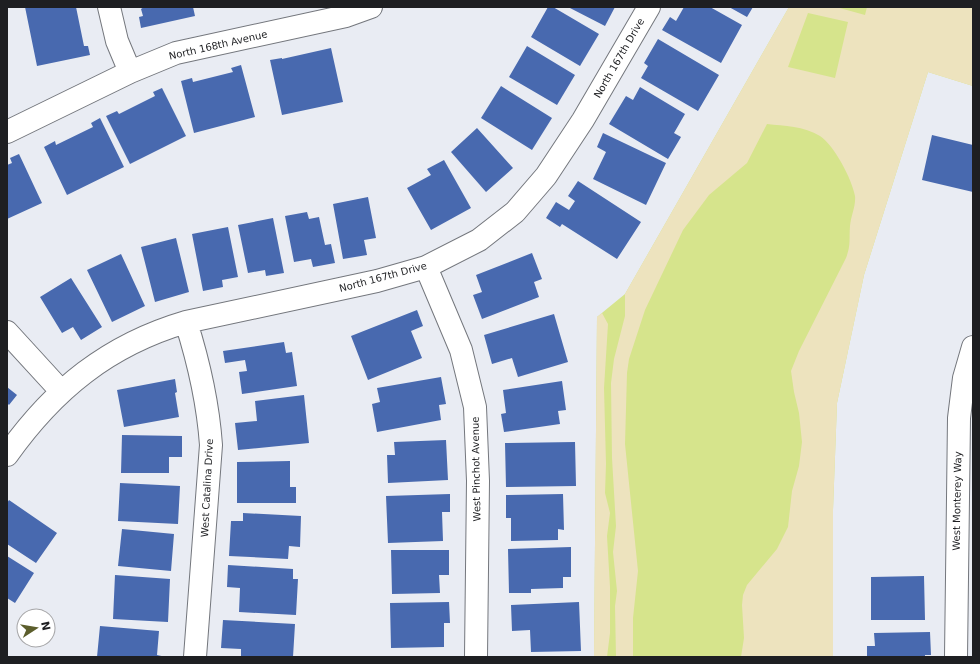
<svg xmlns="http://www.w3.org/2000/svg" width="980" height="664" viewBox="0 0 980 664" font-family="'DejaVu Sans',sans-serif">
  <rect width="100%" height="100%" fill="#e9ecf3"/>
  <path fill="#d6e48c" d="M 789,7 L 973,7 L 973,86 L 928,72 L 864,275 L 837,403 L 833,510 L 833,657 L 594,657 L 597,317 L 625,294 Z"/>
  <path fill="#ede3be" fill-rule="evenodd" d="M 789,7 L 836,7 L 865,15 L 867,7 L 973,7 L 973,86 L 928,72 L 864,275 L 837,403 L 833,510 L 833,657 L 741,657 L 744,638 L 742,605 L 743,595 L 747,585 L 777,549 L 788,527 L 792,491 L 799,466 L 802,442 L 799,413 L 794,392 L 791,371 L 799,351 L 846,258 C 851,245 849,239 850,226 C 851,215 856,206 855,196 C 852,179 834,145 820,136 C 804,126 784,126 767,124 L 747,163 L 709,195 L 683,230 L 645,310 L 629,359 L 627,373 L 625,444 L 638,571 L 633,618 L 633,657 L 616,657 L 615,606 L 617,591 L 613,552 L 616,526 L 612,458 L 611,383 L 614,359 L 625,316 L 625,294 ZM 808,13 L 848,22 L 835,78 L 788,67 Z
    M 602,313 L 608,324 L 604,388 L 606,464 L 605,493 L 610,513 L 607,536 L 610,587 L 610,633 L 607,657 L 594,657 L 597,317 Z"/>
  <path fill="#4869af" d="M 25,7 L 76,7 L 84,46 L 88,46 L 90,55 L 37,66 Z
    M 144,7 L 193,7 L 195,16 L 141,28 L 139,17 L 143,16 L 141,9 Z
    M 548,7 L 553,7 L 599,34 L 580,66 L 531,37 Z
    M 568,7 L 615,7 L 605,26 Z
    M 684,7 L 710,7 L 742,25 L 721,63 L 662,30 L 670,17 L 676,21 Z
    M 729,7 L 753,7 L 747,17 Z
    M 658,39 L 719,75 L 698,111 L 641,78 L 648,66 L 644,63 Z
    M 527,46 L 575,75 L 557,105 L 509,77 Z
    M 331,48 L 343,102 L 282,115 L 270,60 L 282,58 L 282,59 Z
    M 241,65 L 255,117 L 194,133 L 181,81 L 192,78 L 193,82 L 233,72 L 231,68 Z
    M 501,86 L 552,118 L 532,150 L 481,118 Z
    M 640,87 L 685,114 L 674,133 L 681,137 L 668,159 L 609,124 L 626,96 L 633,100 Z
    M 162,88 L 186,136 L 130,164 L 106,116 L 117,111 L 119,114 L 155,96 L 153,92 Z
    M 100,118 L 124,167 L 67,195 L 44,147 L 55,141 L 56,145 L 93,127 L 91,123 Z
    M 477,128 L 513,168 L 486,192 L 451,152 Z
    M 603,133 L 666,163 L 646,205 L 593,179 L 606,152 L 597,147 Z
    M 932,135 L 973,145 L 973,192 L 922,180 Z
    M 19,154 L 42,203 L 7,219 L 7,165 L 12,163 L 10,158 Z
    M 444,160 L 471,208 L 431,230 L 407,188 L 431,175 L 427,169 Z
    M 578,181 L 641,222 L 617,259 L 562,224 L 560,227 L 546,218 L 556,202 L 569,210 L 575,201 L 568,196 Z
    M 368,197 L 376,238 L 364,240 L 367,255 L 343,259 L 333,204 Z
    M 307,212 L 309,219 L 319,217 L 325,245 L 331,244 L 335,263 L 313,267 L 311,259 L 294,262 L 285,216 Z
    M 273,218 L 284,273 L 266,276 L 265,270 L 248,273 L 238,225 Z
    M 228,227 L 238,277 L 222,280 L 223,287 L 203,291 L 192,234 Z
    M 176,238 L 189,292 L 155,302 L 141,247 Z
    M 532,253 L 542,279 L 534,282 L 539,297 L 482,319 L 473,295 L 482,292 L 476,275 Z
    M 121,254 L 145,306 L 112,322 L 87,270 Z
    M 71,278 L 102,327 L 81,340 L 73,327 L 62,333 L 40,297 Z
    M 417,310 L 423,326 L 411,331 L 422,358 L 368,380 L 351,336 Z
    M 554,314 L 568,362 L 518,377 L 512,358 L 492,364 L 484,335 Z
    M 284,342 L 286,353 L 292,352 L 297,386 L 242,394 L 239,372 L 247,371 L 245,360 L 225,363 L 223,351 Z
    M 441,377 L 446,404 L 439,405 L 441,420 L 377,432 L 372,404 L 380,402 L 377,388 Z
    M 175,379 L 177,392 L 175,393 L 179,417 L 124,427 L 117,390 Z
    M 562,381 L 566,410 L 558,411 L 560,424 L 504,432 L 501,414 L 506,413 L 503,390 Z
    M 7,387 L 17,395 L 9,405 L 7,403 Z
    M 304,395 L 309,443 L 238,450 L 235,423 L 257,421 L 255,401 Z
    M 122,435 L 182,436 L 182,457 L 169,457 L 169,473 L 121,473 Z
    M 446,440 L 448,480 L 388,483 L 387,455 L 395,455 L 394,442 Z
    M 575,442 L 576,486 L 506,487 L 505,443 Z
    M 290,461 L 290,487 L 296,487 L 296,503 L 237,503 L 237,462 Z
    M 120,483 L 180,486 L 178,524 L 118,521 Z
    M 450,494 L 450,512 L 442,512 L 443,541 L 388,543 L 386,496 Z
    M 563,494 L 564,530 L 558,529 L 558,540 L 511,541 L 511,518 L 506,518 L 506,495 Z
    M 9,500 L 57,533 L 36,563 L 7,544 L 7,503 Z
    M 243,513 L 301,516 L 300,547 L 289,546 L 288,559 L 229,556 L 231,521 L 243,521 Z
    M 122,529 L 174,534 L 171,571 L 118,566 Z
    M 571,547 L 571,577 L 563,577 L 563,588 L 531,589 L 531,593 L 509,593 L 508,549 Z
    M 391,550 L 449,550 L 449,575 L 439,575 L 440,593 L 392,594 Z
    M 7,556 L 34,573 L 15,603 L 7,598 Z
    M 228,565 L 293,569 L 293,579 L 298,579 L 296,615 L 239,612 L 240,588 L 227,587 Z
    M 115,575 L 170,579 L 168,622 L 113,619 Z
    M 924,576 L 925,620 L 871,620 L 871,577 Z
    M 449,602 L 450,623 L 444,623 L 444,647 L 391,648 L 390,603 Z
    M 579,602 L 581,651 L 531,652 L 530,630 L 512,631 L 511,605 Z
    M 223,620 L 295,624 L 293,657 L 241,657 L 241,649 L 221,648 Z
    M 100,626 L 159,631 L 157,655 L 166,657 L 97,657 Z
    M 930,632 L 931,655 L 925,655 L 925,657 L 867,657 L 867,646 L 875,646 L 874,633 Z"/>
  <g fill="none" stroke-linecap="round" stroke-linejoin="round">
    <defs>
      <path id="minor" d="M 109,7 L 117,41 L 130,72
        M 7,132 L 130,72 L 176,53 L 346,16 L 371,7
        M 426,267 L 461,350 L 475,407 L 478,481 L 476,657
        M 186,322 C 199,363 208,403 211,445 L 195,657
        M 7,332 L 61,391
        M 7,455 C 54,389 108,345 186,322 L 377,281 L 426,267 L 479,240 L 515,212 L 546,176 L 583,120 L 649,7
        M 956,657 L 959,418 L 964,378 L 973,347"/>
    </defs>
    <use href="#minor" stroke="#74777d" stroke-width="24"/>
    <use href="#minor" stroke="#fff" stroke-width="22"/>
  </g>
  <g text-anchor="middle" dominant-baseline="central" stroke-width="3" stroke-linejoin="round" paint-order="stroke">
    <g font-size="10" fill="#1e1f22" stroke="#fff">
      <text transform="translate(218 45) rotate(-13)">North 168th Avenue</text>
      <text transform="translate(619 58) rotate(-60)">North 167th Drive</text>
      <text transform="translate(383 277) rotate(-15)">North 167th Drive</text>
      <text transform="translate(476 469) rotate(-91)">West Pinchot Avenue</text>
      <text transform="translate(207 488) rotate(-87)">West Catalina Drive</text>
      <text transform="translate(957 501) rotate(-89)">West Monterey Way</text>
    </g>
  </g>
  <rect width="980" height="664" fill="none" stroke="#1e1f22" stroke-width="16"/>
  <g transform="translate(36 628) rotate(78)"><circle r="19" fill="#ffffff" stroke="#a5a5a7"/>
  <path d="M0-3L7 15L0 10L-7 15Z" fill="#5c5e2c"/>
  <text y="-6" font-size="11" font-weight="bold" text-anchor="middle" fill="#1e1f22">N</text>
  </g>
</svg>
